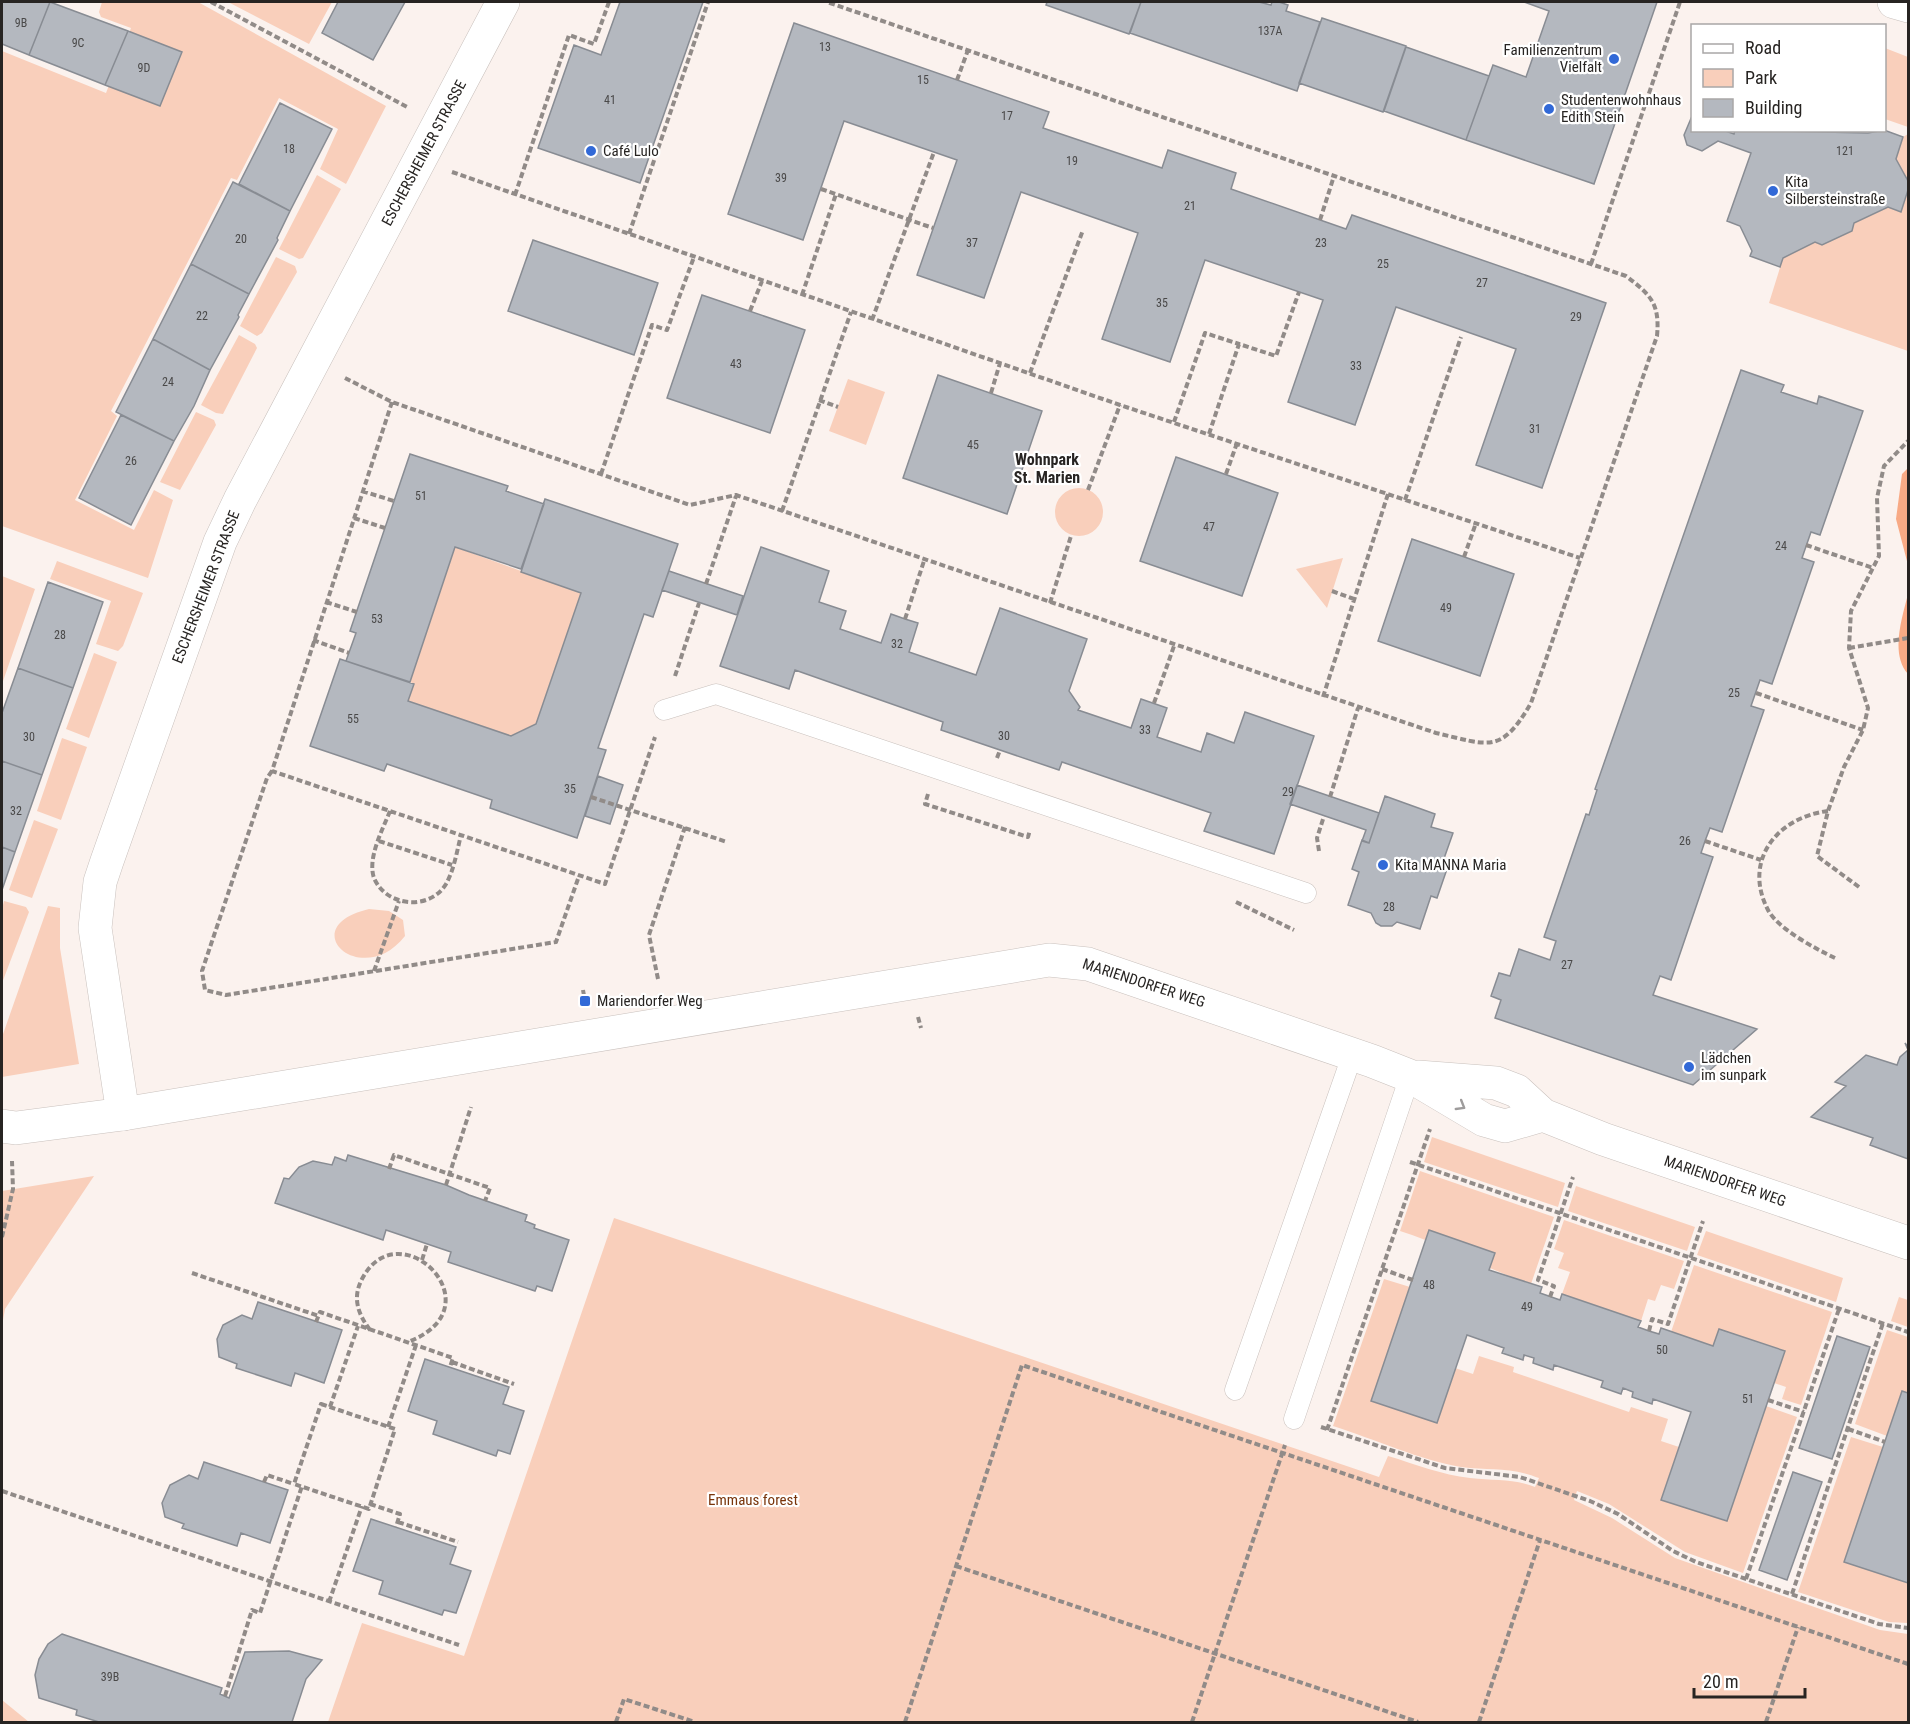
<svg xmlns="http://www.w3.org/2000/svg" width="1910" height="1724" viewBox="0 0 1910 1724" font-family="'Roboto Condensed',sans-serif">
  <rect width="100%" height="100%" fill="#fbf2ee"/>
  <path fill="#f9cfbb" d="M 102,2 L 198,2 L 386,106 L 346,184 L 320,169 L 338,129 L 279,98 L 237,180 L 231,178 L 111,411 L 117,416 L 75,500 L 134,530 L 154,490 L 173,500 L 148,578 L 2,526 L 2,51 L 106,93 L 131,28 L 101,17 L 99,12 Z
    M 228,2 L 332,2 L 309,44 Z
    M 1885,48 L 1908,57 L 1908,127 L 1885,119 Z
    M 1908,134 L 1908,181 L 1896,159 L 1903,137 Z
    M 317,175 L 341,189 L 303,258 L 299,259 L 279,249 Z
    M 1908,190 L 1908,351 L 1769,303 L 1783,258 L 1815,242 L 1822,245 L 1852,231 L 1854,223 L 1888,207 L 1901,212 Z
    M 276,257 L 295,266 L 297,272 L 262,333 L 257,336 L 240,326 Z
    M 239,335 L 255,344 L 257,348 L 223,414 L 216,413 L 201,405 Z
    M 848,379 L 885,392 L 866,445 L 829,431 Z
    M 196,412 L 214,420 L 216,425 L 180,490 L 160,482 Z
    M1055 512a24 24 0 1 1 48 0a24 24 0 1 1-48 0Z
    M 455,547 L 581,593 L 536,724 L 511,736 L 408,701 L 414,684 L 410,682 Z
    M 1343,558 L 1327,608 L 1296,569 Z
    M 57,561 L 143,593 L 123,646 L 118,651 L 96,644 L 111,601 L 50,579 Z
    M 2,576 L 35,589 L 2,684 Z
    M 94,653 L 117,662 L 89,738 L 66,729 Z
    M 62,738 L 87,747 L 61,820 L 37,811 Z
    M 34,820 L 58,829 L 32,898 L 9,890 Z
    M 4,901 L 26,907 L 29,912 L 2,983 L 2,909 Z
    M 48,906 L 60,908 L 60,948 L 79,1064 L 2,1077 L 2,1037 Z
    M 369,909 L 389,911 L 403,920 L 405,936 C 362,991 292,927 369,909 Z
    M 1432,1137 L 1565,1183 L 1558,1207 L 1424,1162 Z
    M 1420,1171 L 1554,1217 L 1531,1284 C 1486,1269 1445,1245 1400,1231 Z
    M 94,1176 L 5,1309 L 2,1326 L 2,1191 Z
    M 1576,1186 L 1695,1227 L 1687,1251 L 1568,1211 Z
    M 614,1218 L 1379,1477 L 1388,1456 C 1415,1464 1442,1475 1470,1478 C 1495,1481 1511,1478 1535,1487 L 1539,1478 C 1508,1466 1491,1471 1461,1467 C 1420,1460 1374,1439 1333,1426 L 1384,1279 L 1410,1287 L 1455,1368 L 1473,1374 L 1479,1356 L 1514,1367 L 1513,1372 L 1629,1412 L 1631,1407 L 1668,1419 L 1661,1441 L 1679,1447 L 1661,1499 L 1726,1521 L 1766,1406 L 1797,1417 L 1743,1573 L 1685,1552 L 1609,1504 L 1577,1491 L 1574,1500 L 1612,1518 L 1675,1558 L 1880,1630 L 1908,1634 L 1908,1722 L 328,1722 L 362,1623 L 464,1656 Z
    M 1564,1220 L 1684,1261 L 1674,1289 L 1661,1285 L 1655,1301 L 1648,1299 L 1641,1321 L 1562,1294 L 1570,1272 L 1558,1268 L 1564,1253 L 1554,1249 Z
    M 1706,1231 L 1843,1278 L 1836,1302 L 1697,1255 Z
    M 1694,1265 L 1832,1312 L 1801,1405 L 1782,1399 L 1786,1387 L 1774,1383 L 1785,1351 L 1719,1329 L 1713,1346 L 1671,1332 Z
    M 1899,1297 L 1908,1300 L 1908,1327 L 1891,1321 Z
    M 1887,1330 L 1908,1337 L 1908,1393 L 1902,1391 L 1887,1436 L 1855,1424 Z
    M 1851,1437 L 1883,1447 L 1845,1561 L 1908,1583 L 1908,1623 L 1889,1622 L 1798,1592 Z
    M 2,1700 L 29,1722 L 2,1722 Z"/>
  <path fill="#f8aa85" d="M 1908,468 L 1908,565 L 1896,519 L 1902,474 Z
    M 1908,594 L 1908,674 C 1890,654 1902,618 1908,594 Z"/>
  <path fill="#b4b8bf" stroke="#888c93" stroke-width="1.5" d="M 2,2 L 50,2 L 29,55 L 2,44 Z
    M 50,2 L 128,31 L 105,85 L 29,55 Z
    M 338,2 L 405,2 L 373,60 L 322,33 Z
    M 620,2 L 703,2 L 640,183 L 538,148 L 574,45 L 601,55 Z
    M 1047,2 L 1141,2 L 1129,34 L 1046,5 Z
    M 1141,2 L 1259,2 L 1271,5 L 1272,2 L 1279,2 L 1288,5 L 1286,11 L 1320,22 L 1297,91 L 1130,33 Z
    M 1524,2 L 1657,2 L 1594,184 L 1466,140 L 1493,65 L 1526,77 L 1549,11 Z
    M 1322,18 L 1406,46 L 1383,112 L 1299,83 Z
    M 794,23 L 1049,112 L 1043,128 L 1162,168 L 1168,150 L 1236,173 L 1231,189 L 1346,229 L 1352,215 L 1606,303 L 1542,488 L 1476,465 L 1516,349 L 1396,307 L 1355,425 L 1288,402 L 1323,300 L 1205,260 L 1170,362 L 1102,339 L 1138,233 L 1021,192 L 984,298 L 917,275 L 957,160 L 844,121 L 803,240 L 728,214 Z
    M 128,31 L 182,52 L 160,106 L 105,85 Z
    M 1406,47 L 1489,76 L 1466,140 L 1384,111 Z
    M 280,103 L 332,129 L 290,211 L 239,184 Z
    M 1692,116 L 1692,130 L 1723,130 L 1734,134 L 1735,130 L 1868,133 L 1884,130 L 1903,137 L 1896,159 L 1908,181 L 1908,190 L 1901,212 L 1888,207 L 1854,223 L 1852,231 L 1822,245 L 1815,242 L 1783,258 L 1780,267 L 1750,256 L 1752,251 L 1740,226 L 1727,221 L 1751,153 L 1718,141 L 1702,151 L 1687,145 L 1684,135 Z
    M 233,182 L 290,211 L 277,238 L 278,240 L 249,294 L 191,264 Z
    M 533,240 L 658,283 L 634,355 L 508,311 Z
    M 191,264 L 249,294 L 238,315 L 239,317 L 210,370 L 153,339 Z
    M 702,295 L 805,330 L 770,433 L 667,398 Z
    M 153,339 L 210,370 L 194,406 L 174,441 L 116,412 Z
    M 1741,370 L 1784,385 L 1781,392 L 1817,404 L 1819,396 L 1863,411 L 1820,535 L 1811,532 L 1802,558 L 1814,562 L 1772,684 L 1760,680 L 1751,706 L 1764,710 L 1722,832 L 1710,828 L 1705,841 L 1701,853 L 1713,857 L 1671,980 L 1660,976 L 1653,995 L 1757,1029 L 1693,1085 L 1495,1018 L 1501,1000 L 1491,996 L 1499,973 L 1510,976 L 1519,949 L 1550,960 L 1556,941 L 1544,937 L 1586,814 L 1589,815 L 1597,790 L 1595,789 Z
    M 938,375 L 1042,411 L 1007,514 L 903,478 Z
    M 121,415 L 174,441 L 131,525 L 79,498 Z
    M 410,454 L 508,486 L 506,491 L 544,504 L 521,569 L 455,547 L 410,682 L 346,661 L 356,633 L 350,631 Z
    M 1176,457 L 1278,493 L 1242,596 L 1140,561 Z
    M 545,499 L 678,544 L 653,617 L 644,614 L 598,748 L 606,750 L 577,838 L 490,808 L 492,800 L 387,764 L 384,771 L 310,746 L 340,659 L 414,684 L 408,701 L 511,736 L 536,724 L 581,593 L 521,572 Z
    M 1412,539 L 1514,574 L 1480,676 L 1378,641 Z
    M 761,547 L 829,571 L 819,602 L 846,611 L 840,629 L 881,643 L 891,614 L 905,619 L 918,623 L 909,652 L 976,675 L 1000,608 L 1087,639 L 1069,691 L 1080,707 L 1078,710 L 1131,728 L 1141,699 L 1167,708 L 1157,737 L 1201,752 L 1207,733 L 1234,743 L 1245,712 L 1314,736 L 1274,854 L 1204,831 L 1211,813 L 1062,762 L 1059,770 L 941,730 L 943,722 L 795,670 L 789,689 L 720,666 Z
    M 669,571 L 743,596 L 737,615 L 662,590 Z
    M 48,582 L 103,602 L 73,688 L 18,668 Z
    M 18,668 L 73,688 L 42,775 L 2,761 L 2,713 Z
    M 2,761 L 42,775 L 15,852 L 2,847 Z
    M 598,776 L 623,785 L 610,824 L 585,816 Z
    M 1297,785 L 1379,813 L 1369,843 L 1362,841 L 1366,830 L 1290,804 Z
    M 1385,796 L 1435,814 L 1431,827 L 1453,833 L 1441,867 L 1447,869 L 1437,898 L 1431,896 L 1420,929 L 1397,922 L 1392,926 L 1381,926 L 1376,923 L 1371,913 L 1348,905 L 1359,872 L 1352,869 L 1362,840 L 1369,843 Z
    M 2,847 L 15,852 L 2,890 Z
    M 1905,1043 L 1908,1047 L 1908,1159 L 1870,1145 L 1873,1138 L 1811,1117 L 1846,1086 L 1835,1082 L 1866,1055 L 1897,1065 L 1900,1057 L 1908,1050 Z
    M 348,1155 L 446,1185 L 469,1195 L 527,1215 L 525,1221 L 535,1225 L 534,1228 L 569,1240 L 552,1291 L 537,1286 L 535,1291 L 448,1262 L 451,1252 L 386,1230 L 383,1240 L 275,1203 L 284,1178 L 289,1179 L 299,1167 L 313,1161 L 332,1165 L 335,1157 L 346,1161 Z
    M 1429,1230 L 1495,1253 L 1489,1270 L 1542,1287 L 1540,1293 L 1560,1300 L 1562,1294 L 1641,1321 L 1638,1327 L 1649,1331 L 1659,1334 L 1661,1328 L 1713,1346 L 1719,1329 L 1785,1351 L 1727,1521 L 1661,1500 L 1691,1412 L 1653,1399 L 1652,1404 L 1632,1397 L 1633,1392 L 1623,1388 L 1621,1394 L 1601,1387 L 1603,1381 L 1554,1365 L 1553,1370 L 1533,1363 L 1534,1358 L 1524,1355 L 1523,1360 L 1502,1353 L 1504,1348 L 1467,1335 L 1437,1423 L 1371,1401 Z
    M 258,1302 L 342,1330 L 324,1383 L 295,1373 L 291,1386 L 236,1368 L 237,1364 L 219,1357 L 217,1339 L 223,1325 L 242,1315 L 252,1319 Z
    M 1837,1336 L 1870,1347 L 1832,1459 L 1799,1448 Z
    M 425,1359 L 509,1387 L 503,1404 L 524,1411 L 510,1454 L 498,1450 L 496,1456 L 433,1434 L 437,1421 L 408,1411 Z
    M 1902,1391 L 1908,1393 L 1908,1583 L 1844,1562 Z
    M 204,1462 L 288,1490 L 270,1543 L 241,1533 L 237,1546 L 182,1528 L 184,1524 L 165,1517 L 162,1503 L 170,1485 L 189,1475 L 198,1479 Z
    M 1793,1472 L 1822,1482 L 1787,1580 L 1759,1570 Z
    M 371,1519 L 456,1547 L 450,1564 L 471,1571 L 456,1613 L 444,1610 L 442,1615 L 379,1594 L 383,1581 L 353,1571 Z
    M 62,1634 L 222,1688 L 220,1694 L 229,1698 L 245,1652 L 289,1651 L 322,1660 L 306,1679 L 292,1722 L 99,1722 L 76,1715 L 77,1710 L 39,1698 L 35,1675 L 39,1659 L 48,1644 Z"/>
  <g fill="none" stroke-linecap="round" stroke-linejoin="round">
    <defs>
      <path id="lane" d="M 664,710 L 716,694 L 1306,893
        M 1235,1390 L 1353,1053
        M 1294,1419 L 1410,1076"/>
      <path id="street" d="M 123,1114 L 95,928 L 100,882 L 107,861 L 220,542 L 240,500 L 503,2"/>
      <path id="secondary" d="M 1894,2 L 1908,6
        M 1418,1077 L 1496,1083 L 1517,1091 L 1543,1115 L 1603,1139 L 1908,1243
        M 2,1126 L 16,1128 L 123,1114 L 1049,960 L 1088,964 L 1372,1061 L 1410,1076 L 1484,1120 L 1505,1126 L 1543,1115"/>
    </defs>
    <use href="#lane" stroke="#c9c1bd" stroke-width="21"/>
    <use href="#street" stroke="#c9c1bd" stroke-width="34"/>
    <use href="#secondary" stroke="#c9c1bd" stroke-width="34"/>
    <path stroke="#918b88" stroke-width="4" stroke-dasharray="6 3" stroke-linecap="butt" d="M 211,2 L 409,108
      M 957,80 L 968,50
      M 452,172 L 1120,405 L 1580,558
      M 821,189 L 933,228
      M 515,195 L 569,35 L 594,44 L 609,2
      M 1320,220 L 1334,176
      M 629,234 L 708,2
      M 1591,264 L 1680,2
      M 802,295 L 836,194
      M 750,311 L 762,281
      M 872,320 L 934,152
      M 1030,373 L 1083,230
      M 345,378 L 392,402 L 690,505 L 736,495 L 1436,733 C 1489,745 1501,755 1531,703 L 1657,336 C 1660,304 1651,295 1626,276 L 827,2
      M 991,393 L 1000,363
      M 819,400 L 838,407
      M 392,402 L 272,771 L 605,884 L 655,737
      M 1174,422 L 1205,333 L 1239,344
      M 1209,434 L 1239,344 L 1276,356 L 1299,292
      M 601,474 L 652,325 L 667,330 L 694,257
      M 1226,474 L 1237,443
      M 1088,490 L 1120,405
      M 362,491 L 394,501
      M 1405,500 L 1461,337
      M 782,511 L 851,312
      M 354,518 L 385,528
      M 1806,545 L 1873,568
      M 1464,557 L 1476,523
      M 706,584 L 736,496
      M 1332,591 L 1354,599
      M 326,602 L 357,612
      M 1050,603 L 1071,536
      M 905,619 L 924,561
      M 313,640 L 349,653
      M 1849,648 L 1908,638
      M 675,676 L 699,603
      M 1756,693 L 1863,730
      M 1323,697 L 1388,494
      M 1154,703 L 1174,646
      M 997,758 L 1000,750
      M 272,771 L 267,778 L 202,971 L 205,990 L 226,995 L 556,942 L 579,876
      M 928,794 L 925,804 L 1028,837 L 1030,830
      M 591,797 L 727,842
      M 1330,797 L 1358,708
      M 390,811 C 383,829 367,858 374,878 C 386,907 430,911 446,884 C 454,870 457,851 461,835
      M 1828,811 C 1778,817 1742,860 1768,910 C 1778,929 1816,949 1835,958
      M 379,841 L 452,865
      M 1705,841 L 1761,860
      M 1319,851 L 1317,838 L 1324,816
      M 1859,887 L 1817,856 L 1828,811 L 1844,767 L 1863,730 L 1868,708 L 1849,648 L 1851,611 L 1879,556 L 1877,498 L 1884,466 L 1908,441
      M 1236,902 L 1294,930
      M 374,971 L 399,901
      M 658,979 L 649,935 L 685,827
      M 583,990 L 585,1001
      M 918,1017 L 921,1028
      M 1410,1162 L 1908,1332
      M 389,1169 L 394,1155 L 490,1188 L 485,1201
      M 446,1185 L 471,1107
      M 2,1237 L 13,1189 L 12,1161
      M 422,1260 L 427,1244
      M 1382,1269 L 1413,1280
      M 192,1273 L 319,1316
      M 1550,1297 L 1554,1286 L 1538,1280 L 1573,1177
      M 316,1322 L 320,1312 L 453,1358 L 450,1367
      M 370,1330 C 358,1314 352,1298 362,1279 C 399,1208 500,1307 408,1342
      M 1649,1331 L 1652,1319 L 1668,1324 L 1703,1221
      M 452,1362 L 514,1384
      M 1768,1400 L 1804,1412
      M 321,1404 L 395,1429 L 369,1509 L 294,1484 Z
      M 330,1407 L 358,1326
      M 388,1427 L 416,1345
      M 1321,1427 L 1445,1468 L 1520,1477 L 1590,1501 L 1618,1514 L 1673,1551 L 1696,1562 L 1879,1624 L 1908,1628
      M 1848,1429 L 1885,1442
      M 1327,1430 L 1430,1129
      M 264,1482 L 267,1475 L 294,1484
      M 2,1491 L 459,1645
      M 370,1504 L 400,1514 L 396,1527
      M 398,1522 L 458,1542
      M 956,1566 L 1418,1722
      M 1746,1579 L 1839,1309
      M 1792,1594 L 1883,1323
      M 329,1602 L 362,1506
      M 225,1696 L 252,1610 L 260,1613 L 302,1486
      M 616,1722 L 624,1699 L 695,1722
      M 905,1722 L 1022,1365 L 1908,1664
      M 1192,1722 L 1285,1445
      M 1479,1722 L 1540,1540
      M 1766,1722 L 1798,1627"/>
    <use href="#lane" stroke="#fff" stroke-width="20"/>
    <use href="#street" stroke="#fff" stroke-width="33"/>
    <use href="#secondary" stroke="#fff" stroke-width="33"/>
  </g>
  <defs><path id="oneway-chevron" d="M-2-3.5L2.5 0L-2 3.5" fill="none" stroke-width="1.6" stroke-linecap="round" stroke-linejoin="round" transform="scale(1.5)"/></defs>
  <use stroke="#9e9c9c" href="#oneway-chevron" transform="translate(1461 1106) rotate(31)"/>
  <g fill="#3269d7" stroke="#fff" stroke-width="2">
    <circle cx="1614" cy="59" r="6"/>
    <circle cx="1549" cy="109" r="6"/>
    <circle cx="591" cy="151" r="6"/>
    <circle cx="1773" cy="191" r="6"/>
    <circle cx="1383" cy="865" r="6"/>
    <rect x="579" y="995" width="12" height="12" rx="3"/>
    <circle cx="1689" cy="1067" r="6"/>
  </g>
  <g text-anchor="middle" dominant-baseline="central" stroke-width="4.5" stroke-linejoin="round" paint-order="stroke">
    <g font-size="12" fill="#4a4949">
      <text x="21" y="23">9B</text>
      <text x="1270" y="31">137A</text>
      <text x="78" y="43">9C</text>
      <text x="825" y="47">13</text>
      <text x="144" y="68">9D</text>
      <text x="923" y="80">15</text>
      <text x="610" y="100">41</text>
      <text x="1007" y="116">17</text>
      <text x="289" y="149">18</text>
      <text x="1845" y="151">121</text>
      <text x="1072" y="161">19</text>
      <text x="781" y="178">39</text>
      <text x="1190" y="206">21</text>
      <text x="241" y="239">20</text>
      <text x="972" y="243">37</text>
      <text x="1321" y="243">23</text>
      <text x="1383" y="264">25</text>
      <text x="1482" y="283">27</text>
      <text x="1162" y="303">35</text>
      <text x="202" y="316">22</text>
      <text x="1576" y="317">29</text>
      <text x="736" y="364">43</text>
      <text x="1356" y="366">33</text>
      <text x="168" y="382">24</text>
      <text x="1535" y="429">31</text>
      <text x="973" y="445">45</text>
      <text x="131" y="461">26</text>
      <text x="421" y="496">51</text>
      <text x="1209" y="527">47</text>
      <text x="1781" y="546">24</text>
      <text x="1446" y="608">49</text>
      <text x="377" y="619">53</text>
      <text x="60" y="635">28</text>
      <text x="897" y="644">32</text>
      <text x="1734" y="693">25</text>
      <text x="353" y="719">55</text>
      <text x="1145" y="730">33</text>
      <text x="1004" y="736">30</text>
      <text x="29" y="737">30</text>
      <text x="570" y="789">35</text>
      <text x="1288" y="792">29</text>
      <text x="16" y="811">32</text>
      <text x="1685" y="841">26</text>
      <text x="1389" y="907">28</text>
      <text x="1567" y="965">27</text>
      <text x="1429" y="1285">48</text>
      <text x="1527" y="1307">49</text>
      <text x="1662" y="1350">50</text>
      <text x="1748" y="1399">51</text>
      <text x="110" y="1677">39B</text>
    </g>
    <g font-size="15" fill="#272422" stroke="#fff" text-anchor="start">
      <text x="1602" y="50" text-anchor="end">Familienzentrum<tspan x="1602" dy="17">Vielfalt</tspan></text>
      <text x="1561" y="100">Studentenwohnhaus<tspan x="1561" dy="17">Edith Stein</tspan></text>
      <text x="603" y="151">Café Lulo</text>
      <text x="1785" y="182">Kita<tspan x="1785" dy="17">Silbersteinstraße</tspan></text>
      <text x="1395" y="865">Kita MANNA Maria</text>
      <text x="597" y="1001">Mariendorfer Weg</text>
      <text x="1701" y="1058">Lädchen<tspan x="1701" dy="17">im sunpark</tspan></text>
    </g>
    <g font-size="15" fill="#272422" stroke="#fff">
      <text transform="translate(424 153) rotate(-62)">ESCHERSHEIMER STRASSE</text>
      <text transform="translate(206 587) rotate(-69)">ESCHERSHEIMER STRASSE</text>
      <text transform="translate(1144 983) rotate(18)">MARIENDORFER WEG</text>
      <text transform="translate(1725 1181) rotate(19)">MARIENDORFER WEG</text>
    </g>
    <g font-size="15" fill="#79350b" stroke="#fff">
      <text x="753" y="1500">Emmaus forest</text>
    </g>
    <g font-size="16" font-weight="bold" fill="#272422" stroke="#fff">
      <text x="1047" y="459">Wohnpark<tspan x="1047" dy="18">St. Marien</tspan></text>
    </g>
  </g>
  <rect width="1910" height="1724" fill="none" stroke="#272422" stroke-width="6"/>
  <rect x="1691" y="24" width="195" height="108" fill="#ffffff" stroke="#a9a7a7" stroke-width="1.5"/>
  <rect x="1703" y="44" width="30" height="9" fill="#ffffff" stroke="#a9a7a7" stroke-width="1.5"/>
  <text x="1745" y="54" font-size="18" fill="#272422">Road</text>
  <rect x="1703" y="69" width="30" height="18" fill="#f9cfbb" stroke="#a9a7a7" stroke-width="1.5"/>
  <text x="1745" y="84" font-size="18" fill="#272422">Park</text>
  <rect x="1703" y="99" width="30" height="18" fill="#b4b8bf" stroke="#a9a7a7" stroke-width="1.5"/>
  <text x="1745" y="114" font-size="18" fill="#272422">Building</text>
  <path d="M1694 1688v9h111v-9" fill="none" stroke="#272422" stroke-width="3"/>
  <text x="1703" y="1688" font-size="18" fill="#272422" stroke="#ffffff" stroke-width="4.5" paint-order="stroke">20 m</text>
</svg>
